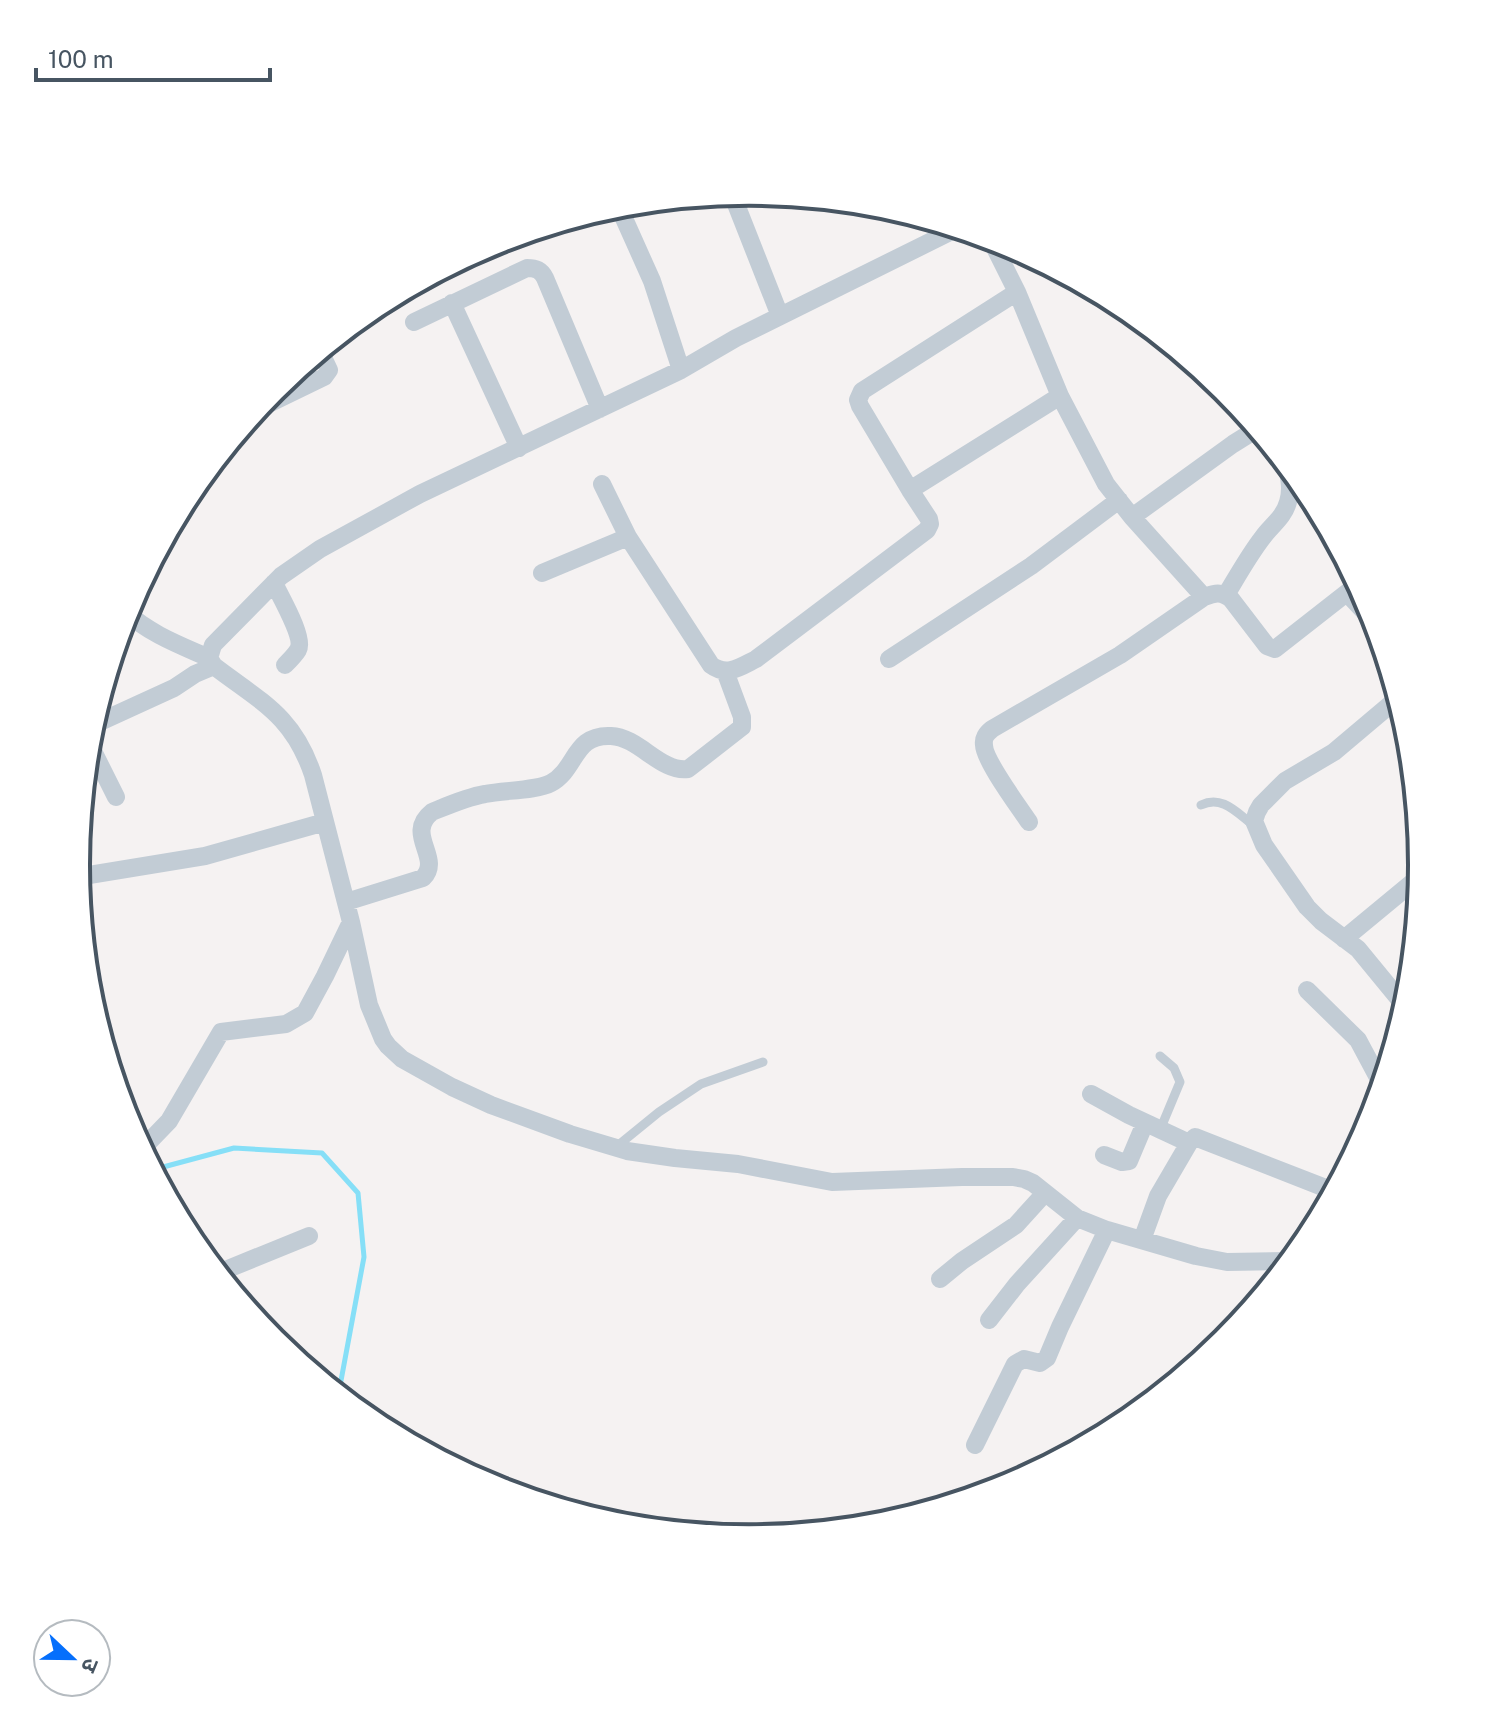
<svg xmlns="http://www.w3.org/2000/svg" width="1498" height="1730" viewBox="0 0 1498 1730" font-family="'Public Sans','Noto Sans Devanagari',sans-serif">
  <rect width="100%" height="100%" fill="#f5f2f2"/>
  <g fill="none" stroke-linecap="round" stroke-linejoin="round">
    <path stroke="#86dff7" stroke-width="5" d="M 152,1170 L 234,1148 L 322,1153 L 358,1193 L 364,1257 L 340,1386 L 336,1392"/>
    <path stroke="#c2ccd5" stroke-width="9" d="M 1201,805 C 1222,795 1236,812 1252,824
      M 1160,1130 L 1180,1082 L 1174,1068 L 1160,1056
      M 616,1147 L 659,1112 L 701,1084 L 763,1062"/>
    <path stroke="#c2ccd5" stroke-width="18" d="M 732,194 L 780,316
      M 618,205 L 652,281 L 681,370
      M 958,228 L 736,338 L 681,370 L 420,494 L 320,549 L 281,576 L 213,645 L 209,658 L 214,666 C 261,702 293,715 313,775 L 351,922 L 369,1005 L 383,1039 L 388,1046 L 402,1059 L 452,1087 L 491,1105 L 570,1134 L 627,1151 L 675,1158 L 738,1164 L 832,1182 L 962,1177 L 1013,1177 L 1024,1179 L 1033,1183 L 1077,1218 L 1107,1230 L 1196,1256 L 1227,1262 L 1290,1261
      M 990,238 L 1017,292 L 1060,396 L 1106,484 L 1132,517 L 1204,597 C 1215,593 1221,591 1231,599 L 1267,646 L 1275,649 L 1358,584
      M 1017,292 L 862,391 L 858,400 L 860,406 L 910,490 L 1060,396
      M 452,303 L 519,448
      M 414,322 L 527,268 C 536,268 541,270 545,278 L 600,409
      M 256,410 L 324,377 L 329,370 L 320,351
      M 602,484 L 628,537 L 711,665 C 727,677 740,667 756,659 L 927,530 L 930,524 L 929,519 L 910,490
      M 1132,517 L 1233,444 L 1257,429
      M 542,573 L 628,537
      M 274,583 C 280,596 305,638 298,650 C 295,655 289,661 285,665
      M 1347,593 L 1376,624
      M 1226,595 C 1238,575 1249,555 1263,537 C 1272,525 1284,517 1288,502 C 1292,490 1289,477 1287,465
      M 126,612 C 150,634 180,645 209,658
      M 889,659 L 1031,566 L 1119,500
      M 1398,698 L 1334,752 L 1285,781 L 1261,805 L 1257,812 L 1254,821 L 1264,845 L 1307,907 L 1321,921 L 1358,949 L 1404,1005
      M 91,726 L 174,688 L 195,674 L 214,666
      M 88,741 L 116,797
      M 1029,822 C 1019,807 984,760 984,745 C 983,738 986,734 992,729 L 1120,655 L 1204,597
      M 77,877 L 205,856 L 325,822
      M 346,902 L 423,878 C 443,858 404,834 432,812 C 449,805 467,797 485,794 C 503,790 536,791 551,783 C 577,769 573,734 611,736 C 639,737 661,773 688,769 L 742,727 L 742,717 L 725,671
      M 1344,939 L 1419,877
      M 1307,990 L 1358,1040 L 1382,1085
      M 1091,1094 L 1129,1115 L 1189,1143
      M 142,1149 L 169,1121 L 221,1032 L 286,1024 L 305,1013 L 325,976 L 351,922
      M 1104,1155 L 1122,1162 L 1129,1161 L 1145,1123
      M 1142,1240 L 1158,1196 L 1189,1143 L 1195,1137 L 1328,1189
      M 218,1273 L 309,1236
      M 940,1279 L 962,1261 L 1016,1225 L 1045,1193
      M 989,1320 L 1017,1284 L 1077,1218
      M 975,1445 L 1015,1364 L 1024,1359 L 1040,1363 L 1047,1358 L 1060,1327 L 1107,1230"/>
  </g>
  <path d="M0 0H1498V1730H0ZM90 865a659 659 0 1 1 1318 0a659 659 0 1 1-1318 0Z" fill="#fff" fill-rule="evenodd"/>
  <path fill="none" stroke="#475562" stroke-width="4" d="M90 865a659 659 0 1 1 1318 0a659 659 0 1 1-1318 0Z"/>
  <g transform="translate(72 1658) rotate(112)"><circle r="38" fill="#ffffff" stroke="#b5bbc0" stroke-width="2"/>
  <path d="M0-6L14 30L0 20L-14 30Z" fill="#056ffc"/>
  <text y="-12" font-size="22" font-weight="bold" text-anchor="middle" fill="#475562">उ</text>
  </g>
  <path d="M36 68v12h234v-12" fill="none" stroke="#475562" stroke-width="4"/>
  <text x="48" y="68" font-size="24" fill="#475562" stroke="#ffffff" stroke-width="6" paint-order="stroke">100 m</text>
</svg>
